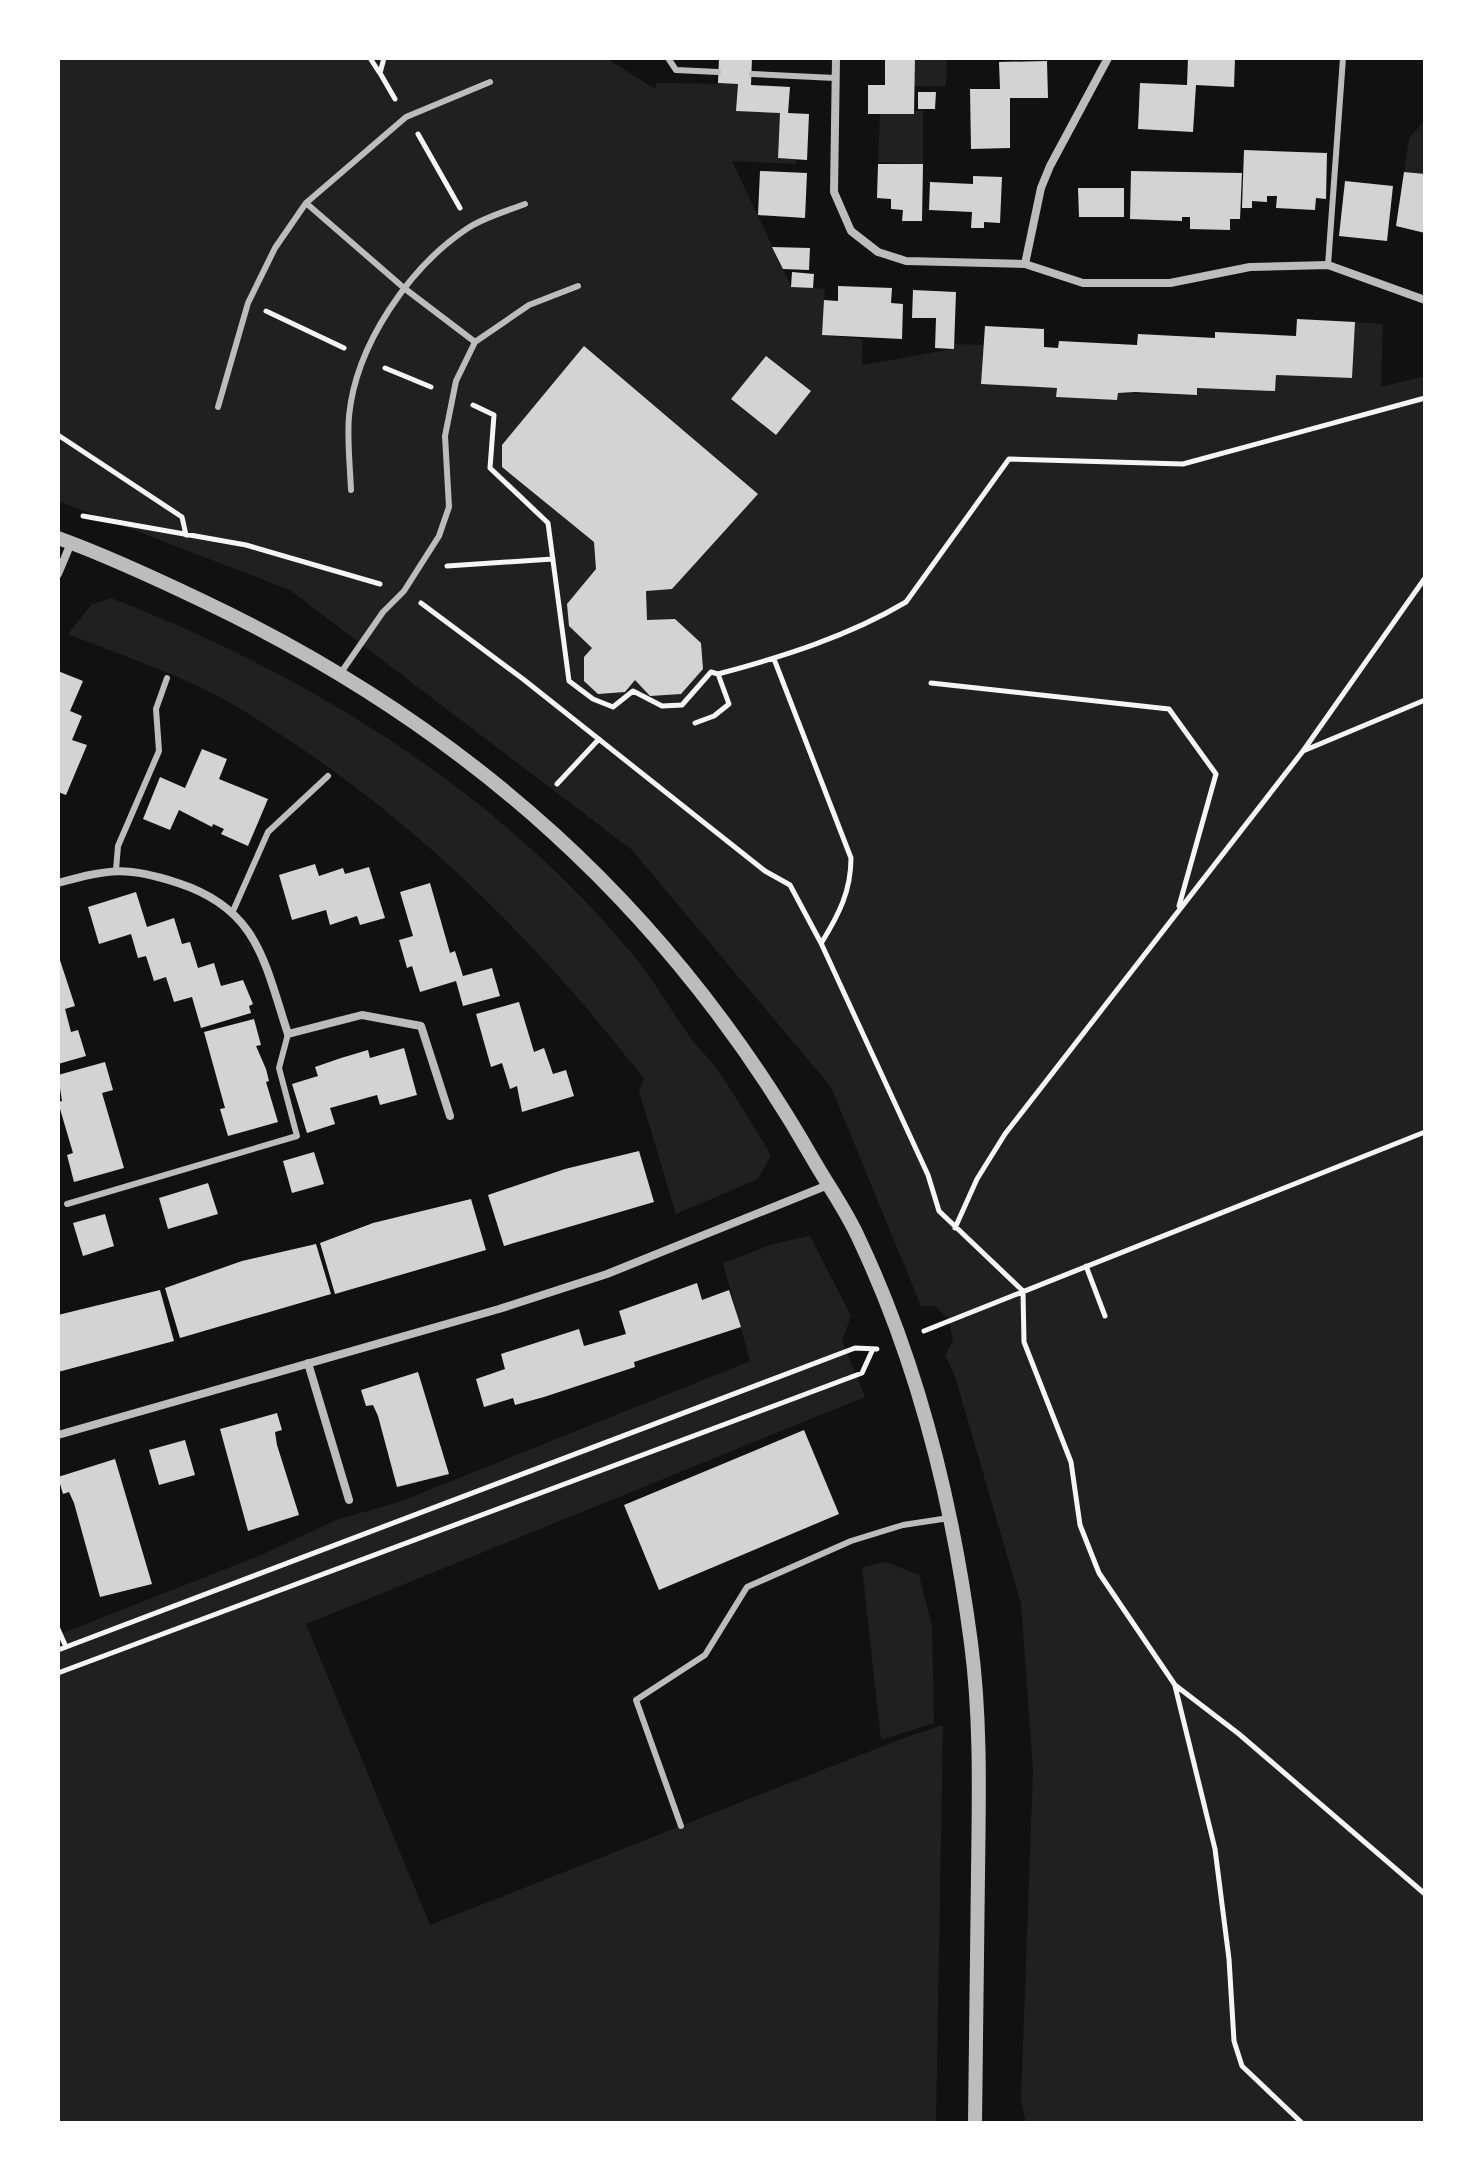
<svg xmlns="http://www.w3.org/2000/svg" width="1483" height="2181" viewBox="0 0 1483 2181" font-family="Overpass,sans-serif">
  <rect width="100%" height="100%" fill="#111"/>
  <path fill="#202020" d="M 58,58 L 606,58 L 655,89 L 657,83 L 738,84 L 737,110 L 780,113 L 778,158 L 796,159 L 796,164 L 732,161 L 791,286 L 825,289 L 822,335 L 863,339 L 862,365 L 953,349 L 954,344 L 983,345 L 982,384 L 1057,388 L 1056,397 L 1117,400 L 1118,393 L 1196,395 L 1197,388 L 1275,391 L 1276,375 L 1352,378 L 1355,322 L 1383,324 L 1381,387 L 1425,376 L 1425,2123 L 1026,2123 L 1021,2100 L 1033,1770 L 1021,1604 L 955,1376 L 945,1355 L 953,1341 L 949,1320 L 935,1306 L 921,1306 L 831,1087 L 632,850 L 290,590 L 58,501 Z
    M 915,58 L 947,58 L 946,86 L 914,86 Z
    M 914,111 L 923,111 L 923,164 L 878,162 L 880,114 L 914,114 Z
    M 1425,120 L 1425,174 L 1404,172 L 1409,138 Z
    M 111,598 C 308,674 498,791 634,956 C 654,981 671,1010 689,1036 C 697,1048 708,1056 716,1068 C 736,1096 753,1126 771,1155 L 758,1179 L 676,1214 L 639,1091 L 644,1079 C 527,928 395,800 230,703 C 185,676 117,654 68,634 L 91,605 Z
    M 810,1236 L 851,1316 L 842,1341 L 865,1397 L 306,1624 L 430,1925 L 901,1739 L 943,1725 L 936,2123 L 58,2123 L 58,1635 L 261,1555 L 336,1520 L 399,1502 L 750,1361 L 723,1263 L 773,1244 Z
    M 886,1562 L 919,1575 L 932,1626 L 934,1723 L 881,1740 L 862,1567 Z"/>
  <path fill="#d3d3d3" d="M 719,58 L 752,58 L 751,85 L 790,87 L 788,113 L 809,114 L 807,160 L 778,158 L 780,113 L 736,111 L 738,84 L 718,83 Z
    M 885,58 L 915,58 L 914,114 L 868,114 L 868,85 L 885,85 Z
    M 1188,58 L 1235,58 L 1234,87 L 1196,85 L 1193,132 L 1138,129 L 1140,83 L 1187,85 Z
    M 1047,61 L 1048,98 L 1010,98 L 1010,148 L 971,149 L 970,89 L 1000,89 L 999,62 Z
    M 918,92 L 936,92 L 935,109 L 918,109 Z
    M 1244,150 L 1327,153 L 1326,199 L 1316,198 L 1315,210 L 1276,208 L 1277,196 L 1267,196 L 1267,202 L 1252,201 L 1252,208 L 1242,208 Z
    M 878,164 L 923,164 L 922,221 L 902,221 L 903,210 L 891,209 L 891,199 L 877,198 Z
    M 760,171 L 807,173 L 805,218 L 758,215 Z
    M 1131,171 L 1242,173 L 1240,219 L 1230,219 L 1230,230 L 1190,229 L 1190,217 L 1182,217 L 1182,221 L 1130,219 Z
    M 1404,172 L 1425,174 L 1425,233 L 1396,226 Z
    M 973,176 L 1002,177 L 1000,223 L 984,222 L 984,228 L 971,228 L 972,212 L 929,210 L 930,182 L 973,184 Z
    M 1345,181 L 1393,186 L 1387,241 L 1339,236 Z
    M 1078,188 L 1124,188 L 1124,217 L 1079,217 Z
    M 772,247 L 810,248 L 809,270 L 783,269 Z
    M 792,272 L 814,274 L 813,288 L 791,287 Z
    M 838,286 L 892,288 L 891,303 L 903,304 L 902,339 L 822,335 L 824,300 L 838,301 Z
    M 913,290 L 956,292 L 954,349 L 935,348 L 936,318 L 912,318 Z
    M 1297,319 L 1355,322 L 1352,378 L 1276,375 L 1275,391 L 1197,388 L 1197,395 L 1135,392 L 1118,393 L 1117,400 L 1056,397 L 1057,388 L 981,384 L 985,326 L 1044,329 L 1044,347 L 1058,348 L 1059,341 L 1137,345 L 1138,334 L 1215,338 L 1215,332 L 1296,336 Z
    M 584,346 L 758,494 L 672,589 L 646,591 L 647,620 L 675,619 L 701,643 L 703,669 L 681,694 L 650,696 L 635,680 L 625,692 L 598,694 L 584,681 L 584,657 L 592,648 L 569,626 L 567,604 L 596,569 L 594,542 L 502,467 L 502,445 Z
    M 766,356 L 811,391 L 776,435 L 731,399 Z
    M 58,671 L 83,681 L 70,711 L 82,716 L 72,740 L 87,745 L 66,795 L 58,792 Z
    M 202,749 L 227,759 L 219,779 L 268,799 L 248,846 L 221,834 L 224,829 L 213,824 L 212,827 L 179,810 L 170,830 L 143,819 L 160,777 L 185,788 Z
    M 315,864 L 319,876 L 343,868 L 345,874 L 369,867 L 385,918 L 360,925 L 357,916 L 330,925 L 326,910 L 292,920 L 279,875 Z
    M 430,883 L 450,953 L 455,951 L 463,976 L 492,968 L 500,996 L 463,1006 L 456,981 L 420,992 L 412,966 L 407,968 L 399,940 L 413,936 L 400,892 Z
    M 136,892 L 147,927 L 174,918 L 182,944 L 190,942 L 198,968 L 214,963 L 221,986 L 243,980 L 253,1004 L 249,1006 L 251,1013 L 201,1028 L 192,997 L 174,1002 L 166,977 L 154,981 L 146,956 L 138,958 L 131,934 L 99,944 L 88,907 Z
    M 58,954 L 75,1006 L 65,1009 L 71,1032 L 78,1030 L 86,1056 L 58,1064 Z
    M 519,1002 L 534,1052 L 544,1048 L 553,1074 L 566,1070 L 574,1096 L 522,1112 L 517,1086 L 510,1089 L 502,1063 L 491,1067 L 476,1014 Z
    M 254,1019 L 261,1045 L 256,1046 L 266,1069 L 269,1081 L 266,1082 L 278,1122 L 228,1136 L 220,1109 L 225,1108 L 204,1032 Z
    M 404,1048 L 417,1095 L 380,1105 L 377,1095 L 330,1108 L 335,1124 L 307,1133 L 292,1084 L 318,1076 L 315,1067 L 341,1058 L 368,1050 L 370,1058 Z
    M 105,1062 L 113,1090 L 102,1093 L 124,1168 L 74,1182 L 67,1155 L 73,1153 L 58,1102 L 62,1101 L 58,1075 Z
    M 639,1151 L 654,1202 L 504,1246 L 488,1195 L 565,1169 Z
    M 314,1152 L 324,1184 L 292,1193 L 283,1161 Z
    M 208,1183 L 218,1214 L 168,1229 L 159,1198 Z
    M 471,1199 L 486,1250 L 335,1294 L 320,1243 L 373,1223 Z
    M 105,1214 L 114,1246 L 83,1256 L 73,1223 Z
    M 316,1244 L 331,1294 L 180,1338 L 165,1288 L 242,1261 Z
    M 697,1283 L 702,1300 L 729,1290 L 741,1327 L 634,1362 L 635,1367 L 544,1397 L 515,1405 L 513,1398 L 484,1407 L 476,1379 L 505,1369 L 501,1354 L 579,1329 L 584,1346 L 626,1334 L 619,1311 Z
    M 160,1290 L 174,1341 L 58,1372 L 58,1315 Z
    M 418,1372 L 449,1474 L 397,1487 L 378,1416 L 373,1405 L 366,1406 L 361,1390 Z
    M 277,1413 L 282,1430 L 275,1432 L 277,1445 L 299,1515 L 248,1531 L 220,1429 Z
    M 804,1430 L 839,1514 L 659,1590 L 624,1505 Z
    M 185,1440 L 195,1475 L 159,1485 L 149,1450 Z
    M 115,1459 L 152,1584 L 100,1597 L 74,1503 L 69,1492 L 63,1494 L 58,1477 Z"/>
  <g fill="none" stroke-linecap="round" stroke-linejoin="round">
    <path stroke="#f5f5f5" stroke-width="5" d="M 370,58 L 379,72
      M 384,58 L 380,73 L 395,99
      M 418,134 L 460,208
      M 266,311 L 344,348
      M 385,368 L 431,387
      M 473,405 L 494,415 L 490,468 L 548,523 L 569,681 L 593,699 L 613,707 L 633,691 L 662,706 L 682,705 L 711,672 L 718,674 C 782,657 849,636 906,602 L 1009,459 L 1183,464 L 1425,398
      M 58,435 L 182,517 L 186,535
      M 83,516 L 246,545 L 380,584
      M 447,566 L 553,559
      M 421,603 L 523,679 L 765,871 L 790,885 L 821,943 L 928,1175 L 939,1211 L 1023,1291 L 1024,1342 L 1071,1462 L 1080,1525 L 1099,1573 L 1175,1685 L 1239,1734 L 1425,1894
      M 774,659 L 851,858 C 851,891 839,914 822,942
      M 931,683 L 1169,709 L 1216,774 L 1179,906
      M 695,723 L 714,716 L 729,704 L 718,674
      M 1303,751 L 1425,700
      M 557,784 L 599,739
      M 955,1228 L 977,1179 L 1005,1134 L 1303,751 L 1425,578
      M 1086,1266 L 1105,1316
      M 924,1331 L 1425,1132
      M 58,1629 L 66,1647
      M 58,1650 L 855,1348 L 877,1349
      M 58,1673 L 862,1373 L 872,1351
      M 1175,1686 L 1215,1849 L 1229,1959 L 1234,2041 L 1242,2066 L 1302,2123"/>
    <path stroke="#bcbcbc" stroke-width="6" d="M 668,58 L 676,70 L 718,72
      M 752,74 L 835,78
      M 306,203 L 404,288 L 475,342
      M 1328,265 L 1343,58
      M 218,407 L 248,303 L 275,248 L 306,203 L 406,117 L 490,82
      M 351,490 C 350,466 347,440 349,416 C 356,345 409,267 468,228 C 485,217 507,211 525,204
      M 340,674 L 383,612 L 404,591 L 439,536 L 449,507 L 445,436 L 456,381 L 475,342 L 529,305 L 578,286
      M 116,870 L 118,846 L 159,751 L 156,709 L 167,678
      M 233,911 L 268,832 L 328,776
      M 67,1204 L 297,1136 L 279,1068 L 288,1034
      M 681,1826 L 636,1700 L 705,1655 L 747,1587 L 851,1541 L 903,1525 L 949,1518"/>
    <path stroke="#bcbcbc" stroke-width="8" d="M 836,58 L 834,192 L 851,231 L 878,252 L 906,261 L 1025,264 L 1083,283 L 1170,283 L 1250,267 L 1328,265 L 1425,300
      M 1025,264 L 1041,188 L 1050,166 L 1108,58
      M 58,574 L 71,543
      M 58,883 C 110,869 126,866 178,883 C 258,909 264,961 288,1034 L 362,1015 L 421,1026 L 450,1116
      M 308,1363 L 349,1500
      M 58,1435 L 499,1309 L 607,1274 L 828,1185"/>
    <path stroke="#bcbcbc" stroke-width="14" d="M 58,538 C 108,556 157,579 205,602 C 467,727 670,908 814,1161 C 829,1187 847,1212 859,1239 C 918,1364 953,1506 971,1643 C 981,1719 979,1796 978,1873 C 977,1956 976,2040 975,2123"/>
  </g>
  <rect width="1483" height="2181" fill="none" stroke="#ffffff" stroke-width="120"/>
</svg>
